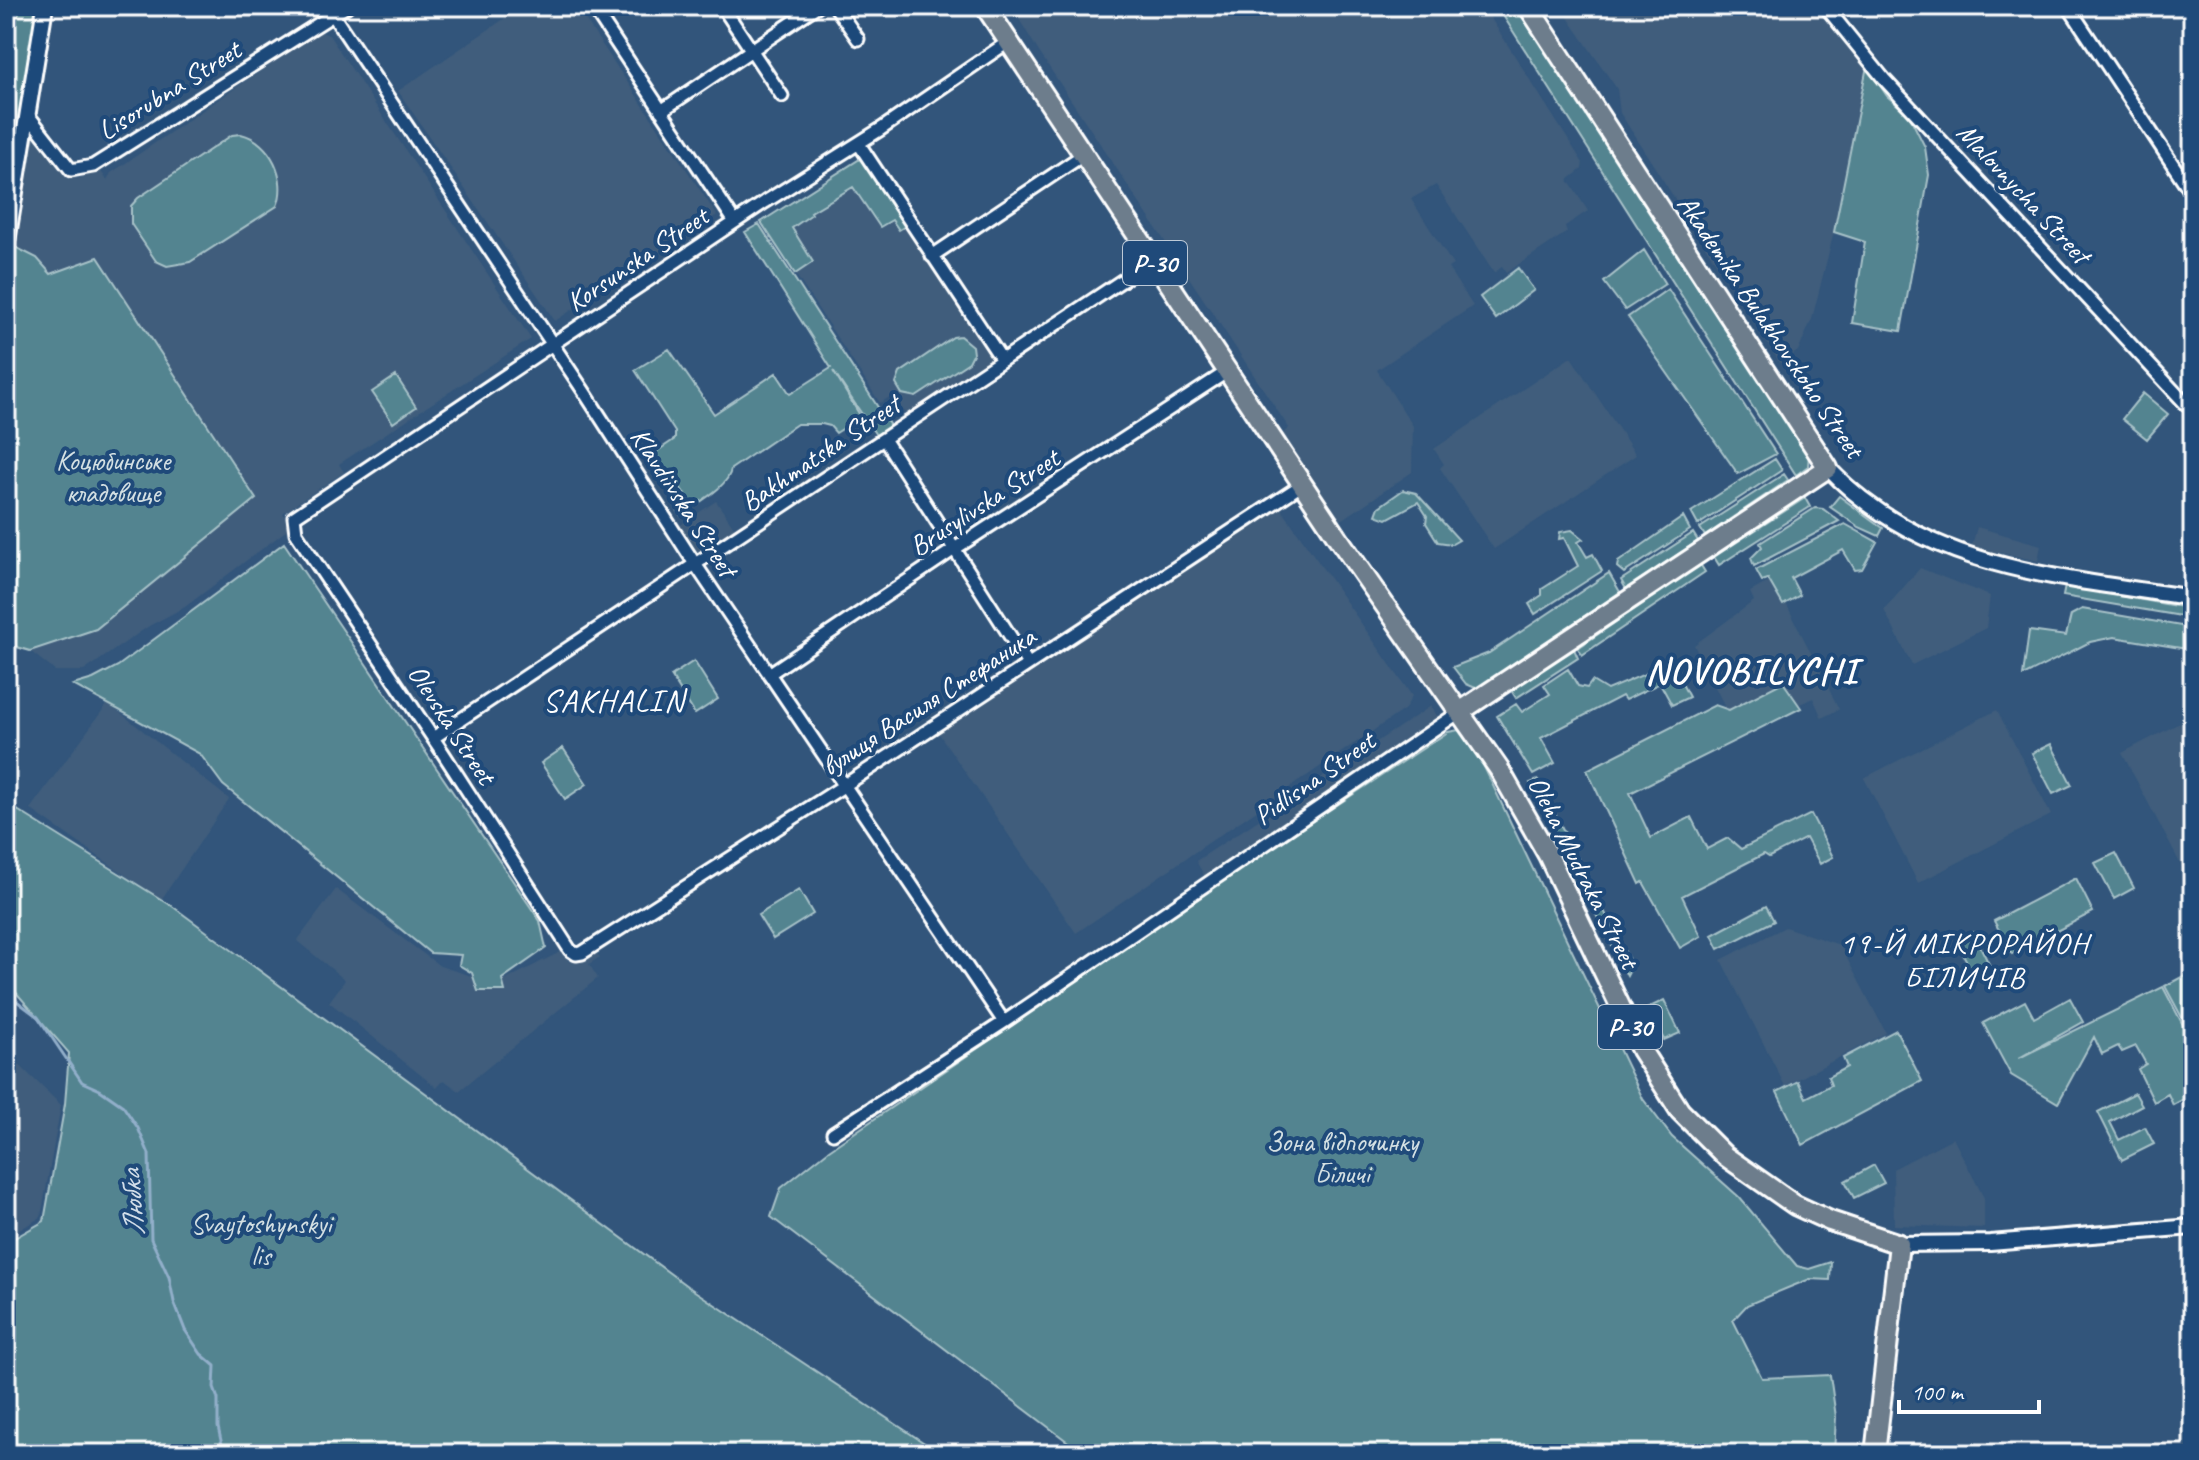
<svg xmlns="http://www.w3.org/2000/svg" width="2199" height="1460" viewBox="0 0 2199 1460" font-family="Caveat,sans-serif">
  <rect width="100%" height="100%" fill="#32557b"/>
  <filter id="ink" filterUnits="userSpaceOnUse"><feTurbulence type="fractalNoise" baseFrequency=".0125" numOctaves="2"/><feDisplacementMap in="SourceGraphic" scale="16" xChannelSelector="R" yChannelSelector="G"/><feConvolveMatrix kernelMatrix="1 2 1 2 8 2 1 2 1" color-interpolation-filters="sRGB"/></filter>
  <g filter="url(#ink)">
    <path fill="#3f5d7c" d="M 523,6 L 576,6 L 717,215 L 555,321 L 398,91 Z
      M 1021,6 L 1483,6 L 1583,163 L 1582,169 L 1568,180 L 1588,211 L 1565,226 L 1567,232 L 1506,273 L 1502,267 L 1494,273 L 1436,185 L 1411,199 L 1453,265 L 1448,268 L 1473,306 L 1377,370 L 1413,426 L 1412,472 L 1339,522 L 1281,435 L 1289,428 L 1039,52 L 1014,11 Z
      M 1560,6 L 1815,6 L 1867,66 L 1834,232 L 1812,319 L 1798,351 L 1780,363 L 1620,113 L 1617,89 Z
      M 319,31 L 329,35 L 531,339 L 339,464 L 344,472 L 283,513 L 291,527 L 185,607 L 149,626 L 84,671 L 55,671 L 30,651 L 96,629 L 51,274 L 37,258 L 11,245 L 32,127 L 77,179 L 100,170 L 107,180 L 111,173 Z
      M 863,157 L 925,251 L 924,256 L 940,280 L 944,280 L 996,358 L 908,418 L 893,395 L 880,403 L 761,222 Z
      M 1571,357 L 1636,455 L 1494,549 L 1440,468 L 1444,464 L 1434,449 Z
      M 716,501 L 738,533 L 696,558 L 676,528 Z
      M 1280,507 L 1412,696 L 1405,709 L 1076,933 L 937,731 Z
      M 1977,527 L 2041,545 L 2038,561 L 1996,552 L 1992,559 L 1970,553 Z
      M 1920,568 L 1990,596 L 1986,628 L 1912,665 L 1884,610 Z
      M 1774,579 L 1839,709 L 1822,718 L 1813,698 L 1796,706 L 1728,713 L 1694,645 L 1754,601 L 1750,592 Z
      M 108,703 L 229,799 L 161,900 L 30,809 Z
      M 1431,706 L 1450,737 L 1019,1026 L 1010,1010 L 1206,879 L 1196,861 Z
      M 1997,710 L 2051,815 L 1918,883 L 1864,778 Z
      M 2193,716 L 2193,888 L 2122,753 Z
      M 336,889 L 440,966 L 472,976 L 484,991 L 562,951 L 570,962 L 592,949 L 600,957 L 589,964 L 598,978 L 459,1091 L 444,1080 L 437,1088 L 329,1002 L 345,980 L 297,941 Z
      M 1785,927 L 1840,945 L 1886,1033 L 1785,1086 L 1721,960 Z
      M 6,1052 L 61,1105 L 41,1217 L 6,1238 Z
      M 1953,1138 L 1984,1198 L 1984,1228 L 1894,1225 L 1893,1169 Z"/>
    <path fill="#528490" stroke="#a8c2c8" stroke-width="2" d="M 14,6 L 42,6 L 6,223 L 6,55 Z
      M 1497,6 L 1519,6 L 1809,453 L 1808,466 L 1796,475 Z
      M 1867,66 L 1887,96 L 1909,115 L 1925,147 L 1929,175 L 1901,331 L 1852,323 L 1865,242 L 1834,232 Z
      M 241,134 C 271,141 288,179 277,206 L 190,262 L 167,266 L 156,261 L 131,224 L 131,206 L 138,198 L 232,135 Z
      M 863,157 L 907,225 L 899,230 L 892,220 L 880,227 L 853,187 L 811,212 L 812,214 L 792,228 L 813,262 L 795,274 L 761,222 Z
      M 759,224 L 894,432 L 880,441 L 833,371 L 861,417 L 836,433 L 830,426 L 822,424 L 797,424 L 731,469 C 729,487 697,503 681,515 L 676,508 L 688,499 L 672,475 L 661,482 L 651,465 L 650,456 L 675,439 L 675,432 L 635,370 L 669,349 L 714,414 L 776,373 L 790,394 L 831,368 L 745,232 Z
      M 11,245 L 37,258 L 51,274 L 98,257 L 256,499 L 96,629 L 30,651 L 6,644 L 6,282 Z
      M 1644,250 L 1665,284 L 1625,310 L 1604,282 Z
      M 1518,268 L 1534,290 L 1496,319 L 1480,297 Z
      M 1668,289 L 1776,454 L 1738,474 L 1628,317 Z
      M 960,336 L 972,346 L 973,354 L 969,362 L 916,397 L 902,394 L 896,384 L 900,373 L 953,337 Z
      M 396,376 L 416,407 L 393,423 L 372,392 Z
      M 2143,393 L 2168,414 L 2147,439 L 2122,419 Z
      M 1775,459 L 1782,470 L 1698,525 L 1691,512 Z
      M 1784,474 L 1788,480 L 1705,536 L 1700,528 Z
      M 1403,490 L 1416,493 L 1459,540 L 1452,544 L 1438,542 L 1426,523 L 1427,516 L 1418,502 L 1387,519 L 1376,515 L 1379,507 Z
      M 1839,496 L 1883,528 L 1879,536 L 1859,527 L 1830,507 Z
      M 1805,498 L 1810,507 L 1719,565 L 1714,557 Z
      M 1815,508 L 1823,509 L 1839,521 L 1754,566 L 1751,558 L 1762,547 L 1760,543 Z
      M 1683,517 L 1690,530 L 1624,573 L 1617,567 L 1618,562 Z
      M 1845,524 L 1877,542 L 1862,569 L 1855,570 L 1843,550 L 1791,578 L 1800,595 L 1783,605 L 1768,579 L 1762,581 L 1756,570 Z
      M 1572,530 L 1583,539 L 1578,542 L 1587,557 L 1593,554 L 1602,571 L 1535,614 L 1529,604 L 1542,595 L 1542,589 L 1578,566 L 1564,538 L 1559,539 L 1560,532 Z
      M 1693,533 L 1698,541 L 1626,589 L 1621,580 Z
      M 284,543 L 540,921 L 546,948 L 502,979 L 505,991 L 478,991 L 472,973 L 459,965 L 461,955 L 430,953 L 223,785 L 200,754 L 73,685 L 93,679 L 118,666 Z
      M 1700,564 L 1705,572 L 1582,655 L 1578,648 Z
      M 1609,573 L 1620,592 L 1478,689 L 1466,684 L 1453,667 L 1489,653 Z
      M 2065,586 L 2193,609 L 2193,618 L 2063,596 Z
      M 2082,609 L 2193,628 L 2193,650 L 2114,637 L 2090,642 L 2023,676 L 2029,631 L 2066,636 L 2071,615 Z
      M 1574,649 L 1578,658 L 1516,698 L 1511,690 Z
      M 694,661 L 718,699 L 695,714 L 671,676 Z
      M 1671,663 L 1689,697 L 1672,705 L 1660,683 L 1625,700 L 1622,696 L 1541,738 L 1555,763 L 1533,775 L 1497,716 L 1516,704 L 1522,712 L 1550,694 L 1544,685 L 1568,669 L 1578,686 L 1587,688 L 1592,681 L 1607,690 Z
      M 1783,682 L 1801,708 L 1630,793 L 1651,838 L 1691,817 L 1707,849 L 1728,838 L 1741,849 L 1811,814 L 1833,857 L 1820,864 L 1806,838 L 1769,857 L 1764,854 L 1682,896 L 1701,936 L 1680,948 L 1643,882 L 1640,884 L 1587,770 L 1715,705 L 1729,710 Z
      M 1459,730 L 1474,746 L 1643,1099 L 1672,1137 L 1739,1197 L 1797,1266 L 1809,1269 L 1831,1262 L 1830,1280 L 1810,1279 L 1790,1287 L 1747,1305 L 1733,1320 L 1762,1378 L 1830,1375 L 1836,1417 L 1834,1453 L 1084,1454 L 771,1217 L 781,1188 L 829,1150 L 1267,851 L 1448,732 Z
      M 2051,744 L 2072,785 L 2053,794 L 2032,753 Z
      M 563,748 L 587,784 L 565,799 L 541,763 Z
      M 1538,780 L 1632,966 L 1627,976 L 1530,783 Z
      M 6,803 L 172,906 L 687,1286 L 941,1454 L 6,1454 L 6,1243 L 44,1221 L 65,1104 L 69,1053 L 6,981 Z
      M 2116,853 L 2134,888 L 2114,899 L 2095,863 Z
      M 2076,878 L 2093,912 L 2012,954 L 1994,921 Z
      M 799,890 L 813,914 L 773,939 L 758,915 Z
      M 1766,906 L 1774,921 L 1719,949 L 1712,935 Z
      M 1973,932 L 1990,966 L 1974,975 L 1956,941 Z
      M 2193,971 L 2193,1038 L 2165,986 Z
      M 2163,987 L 2193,1044 L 2193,1094 L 2173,1105 L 2168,1094 L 2154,1102 L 2138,1069 L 2146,1064 L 2136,1046 L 2122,1052 L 2118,1046 L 2102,1054 L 2094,1037 L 2058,1103 L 2011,1075 L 1983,1023 L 2025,1001 L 2034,1018 L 2070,998 L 2083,1022 L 2019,1058 Z
      M 1664,1000 L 1680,1033 L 1664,1040 L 1648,1008 Z
      M 1896,1030 L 1922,1081 L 1803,1145 L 1777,1092 L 1798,1081 L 1806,1098 L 1831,1085 L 1828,1077 L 1847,1067 L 1843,1058 Z
      M 2135,1093 L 2142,1105 L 2110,1122 L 2119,1140 L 2145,1127 L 2154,1144 L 2122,1160 L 2098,1112 Z
      M 1874,1165 L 1884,1183 L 1854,1198 L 1845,1181 Z"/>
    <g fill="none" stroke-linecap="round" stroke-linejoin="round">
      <path stroke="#92afca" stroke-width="3" d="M 6,993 L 38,1017 L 82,1082 L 100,1090 L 123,1106 L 138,1128 L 149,1154 L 151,1239 L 169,1277 L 174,1302 L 185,1330 L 201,1354 L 215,1366 L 214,1388 L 218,1399 L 218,1427 L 224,1454"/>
      <defs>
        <path id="minor" d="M 94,6 L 108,6
          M 327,6 L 583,390 L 695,564 L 1004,1022
          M 592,6 L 735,222
          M 722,6 L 782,96
          M 835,6 L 858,39
          M 1825,6 L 1884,79 L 2185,403 L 2193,408
          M 2068,6 L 2193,195
          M 2187,6 L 2193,14
          M 1008,42 L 881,129 L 765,202 L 294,517 L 296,533 L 443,753 L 570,950 L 576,954 L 582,953 L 845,785 L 1303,484
          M 661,111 L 817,6
          M 28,115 L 71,170 L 93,166 L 347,6
          M 859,144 L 1002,360
          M 932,256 L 1083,155
          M 884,439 L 1028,664
          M 769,674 L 956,548 L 1228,371
          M 433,738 L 1153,260
          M 833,1133 L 1004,1022 L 1461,711"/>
        <path id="tertiary" d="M 6,248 L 45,6
          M 1828,468 C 1925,571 2062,577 2193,598
          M 1899,1244 L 1990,1243 L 2193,1227"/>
        <path id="primary" d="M 985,6 L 1338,538 L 1499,769 L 1548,855 L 1641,1050 L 1680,1111 L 1725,1156 L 1795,1205 L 1830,1221 L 1899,1244 L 1875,1454
          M 1461,711 L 1828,468 L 1528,6"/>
      </defs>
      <use href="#minor" stroke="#fff" stroke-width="17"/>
      <use href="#tertiary" stroke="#fff" stroke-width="20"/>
      <use href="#primary" stroke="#fff" stroke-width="24"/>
      <use href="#minor" stroke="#1f4a7a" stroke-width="11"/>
      <use href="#tertiary" stroke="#1f4a7a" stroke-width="14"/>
      <use href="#primary" stroke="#6d7d8c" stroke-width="18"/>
    </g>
  </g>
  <g text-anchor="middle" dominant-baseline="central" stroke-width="8" stroke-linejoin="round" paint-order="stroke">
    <g fill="#1f4a7a" stroke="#bcc9d7" stroke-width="2">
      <rect x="1123" y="241" width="64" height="44" rx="6"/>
      <rect x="1598" y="1005" width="64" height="44" rx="6"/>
    </g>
    <g font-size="26" font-weight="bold" fill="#fff">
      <text x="1155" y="263">Р-30</text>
      <text x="1630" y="1027">Р-30</text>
    </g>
    <g font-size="28" fill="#fff" stroke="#1f4a7a">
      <text transform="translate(169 90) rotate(-32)">Lisorubna Street</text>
      <text transform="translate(2024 193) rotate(47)">Malovnycha Street</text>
      <text transform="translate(637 259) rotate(-34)">Korsunska Street</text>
      <text transform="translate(1771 326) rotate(56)">Akademika Bulakhovskoho Street</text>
      <text transform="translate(820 453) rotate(-34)">Bakhmatska Street</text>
      <text transform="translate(684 502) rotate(57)">Klavdiivska Street</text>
      <text transform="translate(984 502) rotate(-33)">Brusylivska Street</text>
      <text transform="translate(928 701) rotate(-33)">вулиця Василя Стефаника</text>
      <text transform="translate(452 724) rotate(57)">Olevska Street</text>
      <text transform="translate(1314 778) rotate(-35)">Pidlisna Street</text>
      <text transform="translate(1584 872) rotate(63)">Oleha Mudraka Street</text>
    </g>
    <g font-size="28" fill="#d4e0e3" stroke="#1f4a7a">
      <text x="113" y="460">Коцюбинське<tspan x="113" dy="32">кладовище</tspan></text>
      <text x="1342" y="1141">Зона відпочинку<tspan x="1342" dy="32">Біличі</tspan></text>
      <text x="261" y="1223">Svaytoshynskyi<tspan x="261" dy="32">lis</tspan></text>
    </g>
    <g font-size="30" letter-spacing="2" fill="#fff" stroke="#1f4a7a">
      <text x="1965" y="943">19-Й МІКРОРАЙОН<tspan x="1965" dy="34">БІЛИЧІВ</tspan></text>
    </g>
    <g font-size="30" font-style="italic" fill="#d2dee9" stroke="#1f4a7a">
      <text transform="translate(132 1203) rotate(-94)">Любка</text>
    </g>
    <g font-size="32" letter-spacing="2" fill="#fff" stroke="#1f4a7a">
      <text x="614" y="700">SAKHALIN</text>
    </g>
    <g font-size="36" font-weight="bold" letter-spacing="2" fill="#fff" stroke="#1f4a7a">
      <text x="1752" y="671">NOVOBILYCHI</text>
    </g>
  </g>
  <rect width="2199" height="1460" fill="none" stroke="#1f4a7a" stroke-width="32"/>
  <rect x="16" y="16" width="2167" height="1428" fill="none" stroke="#fff" stroke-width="3" filter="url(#ink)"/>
  <path d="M1899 1400v12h140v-12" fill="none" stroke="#ffffff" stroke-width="4"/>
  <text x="1911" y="1400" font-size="24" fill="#ffffff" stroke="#1f4a7a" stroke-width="6" paint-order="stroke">100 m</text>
</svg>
